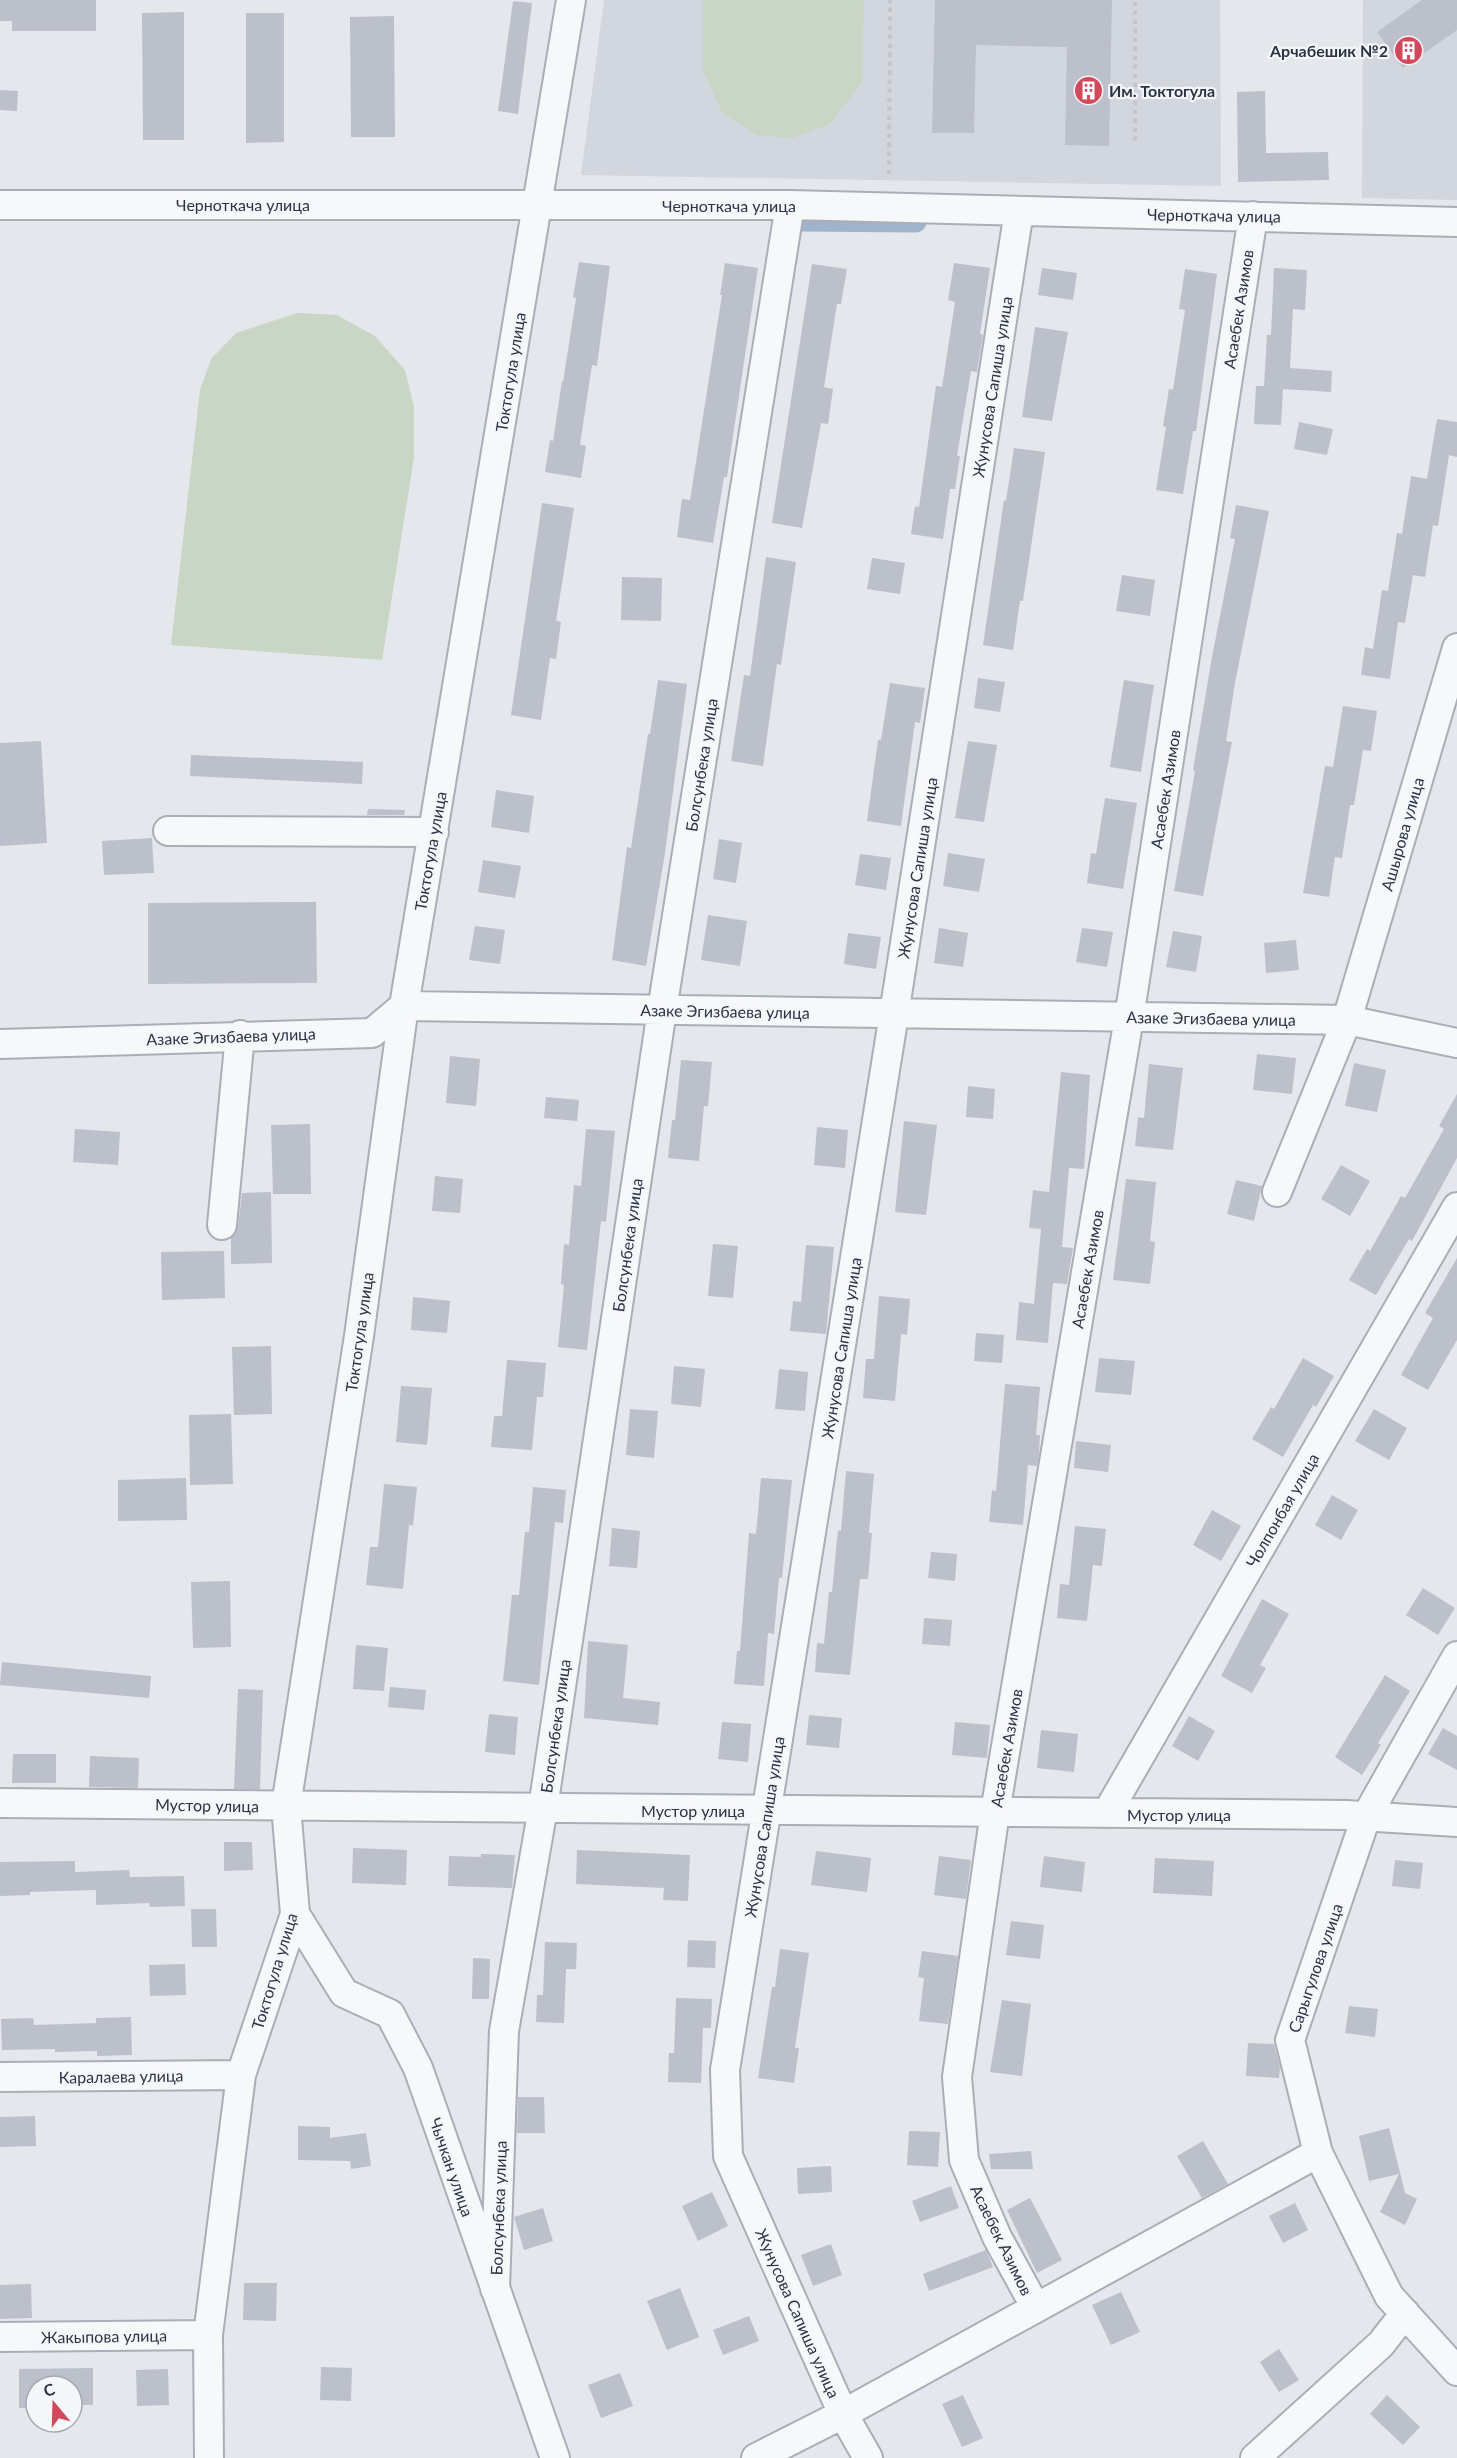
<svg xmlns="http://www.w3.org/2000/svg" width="1457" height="2458" viewBox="0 0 1457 2458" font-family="Lato,sans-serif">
  <rect width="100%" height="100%" fill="#e4e7ec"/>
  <path fill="#d2d6de" d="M 604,0 L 1220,0 L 1221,186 L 581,175 Z
    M 1363,0 L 1457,0 L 1457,200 L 1362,198 Z"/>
  <path fill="#c9d6c5" d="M 703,0 L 864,0 L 862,83 L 830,124 L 793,138 L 757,135 L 722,112 L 703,71 Z
    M 297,313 L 337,315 L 375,336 L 405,370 L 414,406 L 414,457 L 382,660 L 171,645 L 200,390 L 211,359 L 236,333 Z"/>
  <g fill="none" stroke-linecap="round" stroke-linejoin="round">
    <path stroke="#9fb4cc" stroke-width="21" d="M 803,221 L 916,222"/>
  </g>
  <path fill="#bbc0ca" d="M 0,0 L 96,0 L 96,31 L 12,31 L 12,21 L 0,21 Z
    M 935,0 L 1112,0 L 1109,146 L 1065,145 L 1067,47 L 976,45 L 974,133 L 932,133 Z
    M 1422,0 L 1457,0 L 1457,30 L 1403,68 L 1377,32 Z
    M 513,1 L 532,3 L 518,114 L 498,111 Z
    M 184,12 L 184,140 L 143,140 L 142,13 Z
    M 246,13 L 284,13 L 284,142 L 246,143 Z
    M 394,16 L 395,137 L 351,137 L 350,17 Z
    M 0,90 L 18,91 L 17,111 L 0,110 Z
    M 1265,91 L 1266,153 L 1328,152 L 1329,180 L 1238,182 L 1237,92 Z
    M 579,262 L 610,266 L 597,366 L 592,365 L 580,445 L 586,446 L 581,478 L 545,472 L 550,440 L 553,441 L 562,381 L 563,382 L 576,298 L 573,297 Z
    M 725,263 L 758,268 L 727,477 L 724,477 L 713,543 L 677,537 L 682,499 L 690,500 L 722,295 L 720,295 Z
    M 954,263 L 990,268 L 980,334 L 983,335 L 977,372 L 971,371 L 957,456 L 960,456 L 955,489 L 950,489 L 943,539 L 911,534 L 915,506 L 919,507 L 936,386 L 942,387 L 955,302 L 948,300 Z
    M 812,264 L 847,269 L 841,304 L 837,304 L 824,387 L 833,389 L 828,424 L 821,423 L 802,528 L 772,523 Z
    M 1042,268 L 1077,273 L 1073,300 L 1038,295 Z
    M 1274,268 L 1307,270 L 1305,310 L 1293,309 L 1290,368 L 1332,371 L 1331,392 L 1283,389 L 1281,425 L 1254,424 L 1256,386 L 1264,386 L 1267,335 L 1271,335 Z
    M 1185,269 L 1217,274 L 1196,431 L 1193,431 L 1183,494 L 1156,490 L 1166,427 L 1163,426 L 1169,389 L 1173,390 L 1185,310 L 1179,309 Z
    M 1035,327 L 1068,332 L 1052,421 L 1022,417 Z
    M 1437,419 L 1457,422 L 1457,457 L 1449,455 L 1438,526 L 1433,525 L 1425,577 L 1413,575 L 1405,623 L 1398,622 L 1390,679 L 1361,675 L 1365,647 L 1373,649 L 1382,590 L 1388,591 L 1397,533 L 1402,534 L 1411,476 L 1427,479 Z
    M 1299,422 L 1333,429 L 1327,455 L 1294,449 Z
    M 1014,448 L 1045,452 L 1023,601 L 1020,601 L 1013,650 L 983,645 L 1004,500 L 1006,501 Z
    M 542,503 L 574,508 L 556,621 L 561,622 L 556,659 L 550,658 L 541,720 L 511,715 Z
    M 1236,505 L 1269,511 L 1235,683 L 1226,741 L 1232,742 L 1203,896 L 1174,891 L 1195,771 L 1193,770 L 1212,657 L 1235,539 L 1230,538 Z
    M 766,557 L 796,562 L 781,665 L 777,664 L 763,766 L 731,761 L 744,675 L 750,676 Z
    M 872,558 L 905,563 L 900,594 L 867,589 Z
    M 1122,575 L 1155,580 L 1150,616 L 1116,611 Z
    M 622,577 L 662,578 L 661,621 L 621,620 Z
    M 978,678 L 1005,682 L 1000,712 L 974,708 Z
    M 658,680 L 687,684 L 665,853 L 646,966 L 612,960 L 627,847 L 631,848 L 648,734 L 650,734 Z
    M 1124,680 L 1154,685 L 1141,772 L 1110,767 Z
    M 890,683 L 925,688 L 920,723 L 915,722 L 901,826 L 867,821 L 878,740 L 881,740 Z
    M 1343,706 L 1377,711 L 1371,751 L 1363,750 L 1354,805 L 1350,805 L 1342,858 L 1335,857 L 1329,897 L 1303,893 L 1325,766 L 1333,767 Z
    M 41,741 L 47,843 L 0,846 L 0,743 Z
    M 968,741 L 997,745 L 984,822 L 955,818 Z
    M 191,755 L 363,762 L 362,784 L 190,776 Z
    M 496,790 L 534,796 L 529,833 L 491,827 Z
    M 1105,798 L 1137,803 L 1123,889 L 1087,883 L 1091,853 L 1096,854 Z
    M 368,809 L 405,810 L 404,815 L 367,815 Z
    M 152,838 L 154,873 L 104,875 L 102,841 Z
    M 719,839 L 742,843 L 736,883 L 713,879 Z
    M 948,853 L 985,859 L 979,892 L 943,886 Z
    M 860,854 L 891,858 L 886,890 L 855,885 Z
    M 483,860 L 521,866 L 515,898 L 478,892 Z
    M 316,902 L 317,983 L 148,984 L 148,903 Z
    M 708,915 L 747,921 L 740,966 L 701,960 Z
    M 475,926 L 505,930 L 500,964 L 469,960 Z
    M 939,928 L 968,933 L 963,967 L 934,963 Z
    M 1082,928 L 1113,932 L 1107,967 L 1076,962 Z
    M 1173,931 L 1202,936 L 1196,972 L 1166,967 Z
    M 848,933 L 881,937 L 876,969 L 844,964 Z
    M 1296,940 L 1299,970 L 1266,973 L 1264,943 Z
    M 1257,1054 L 1296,1058 L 1292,1094 L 1253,1090 Z
    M 450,1056 L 480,1059 L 476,1106 L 446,1103 Z
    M 681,1060 L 712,1062 L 708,1106 L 704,1106 L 699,1161 L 668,1158 L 672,1120 L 675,1120 Z
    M 1354,1063 L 1386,1070 L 1377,1112 L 1345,1106 Z
    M 1149,1064 L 1183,1068 L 1173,1150 L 1135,1146 L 1138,1117 L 1144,1118 Z
    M 1061,1072 L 1090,1075 L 1084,1169 L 1069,1168 L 1062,1247 L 1073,1248 L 1067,1284 L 1053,1283 L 1048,1343 L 1016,1340 L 1019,1302 L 1034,1304 L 1041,1229 L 1029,1228 L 1033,1190 L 1049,1192 Z
    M 968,1086 L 995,1089 L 993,1119 L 966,1117 Z
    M 1457,1094 L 1457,1158 L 1412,1241 L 1409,1239 L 1376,1295 L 1349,1280 L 1367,1249 L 1370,1251 L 1401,1196 L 1405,1198 L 1444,1129 L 1439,1126 Z
    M 546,1097 L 579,1100 L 577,1121 L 544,1118 Z
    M 904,1121 L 937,1125 L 926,1215 L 895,1212 Z
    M 310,1124 L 311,1194 L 273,1194 L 271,1125 Z
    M 817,1127 L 848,1130 L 845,1168 L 814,1165 Z
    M 75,1129 L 120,1132 L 118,1165 L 73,1162 Z
    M 586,1129 L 615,1131 L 606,1222 L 601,1221 L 587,1350 L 558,1347 L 564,1285 L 561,1284 L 564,1244 L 569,1245 L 574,1185 L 581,1186 Z
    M 1341,1165 L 1370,1181 L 1350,1216 L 1321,1199 Z
    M 435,1176 L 463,1179 L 460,1213 L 432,1211 Z
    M 1126,1179 L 1156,1182 L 1150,1241 L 1155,1242 L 1150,1284 L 1113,1280 Z
    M 1236,1180 L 1262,1186 L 1254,1221 L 1227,1214 Z
    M 271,1192 L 272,1263 L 231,1264 L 231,1238 L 238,1227 L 242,1193 Z
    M 713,1244 L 738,1246 L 733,1298 L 708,1296 Z
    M 806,1245 L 834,1247 L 826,1334 L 790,1331 L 793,1301 L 801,1302 Z
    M 224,1251 L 225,1298 L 162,1300 L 161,1252 Z
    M 1457,1258 L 1457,1340 L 1428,1390 L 1401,1375 L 1433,1318 L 1425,1313 Z
    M 879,1296 L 910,1299 L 907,1335 L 901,1334 L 895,1401 L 863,1398 L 866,1359 L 874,1359 Z
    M 413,1297 L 450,1301 L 447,1333 L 411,1330 Z
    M 976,1333 L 1004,1335 L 1002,1363 L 974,1361 Z
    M 271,1346 L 272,1414 L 234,1415 L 232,1347 Z
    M 1099,1358 L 1135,1361 L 1131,1395 L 1095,1392 Z
    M 1303,1358 L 1334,1376 L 1316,1407 L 1313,1405 L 1283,1457 L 1252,1439 L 1271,1407 L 1274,1409 Z
    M 507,1360 L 546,1363 L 543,1397 L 537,1397 L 532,1450 L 491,1447 L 494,1416 L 502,1416 Z
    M 674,1366 L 705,1369 L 701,1407 L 671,1404 Z
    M 779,1369 L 808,1372 L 805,1411 L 775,1409 Z
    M 1005,1384 L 1040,1387 L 1036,1435 L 1040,1435 L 1039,1454 L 1037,1466 L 1028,1465 L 1023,1525 L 989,1522 L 992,1490 L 996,1491 Z
    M 401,1386 L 432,1388 L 427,1445 L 396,1442 Z
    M 630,1409 L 658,1411 L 654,1458 L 626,1455 Z
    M 1374,1409 L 1407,1428 L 1389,1460 L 1355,1441 Z
    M 231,1414 L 233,1484 L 190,1485 L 189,1415 Z
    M 1076,1441 L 1111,1445 L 1108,1472 L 1074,1468 Z
    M 846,1471 L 874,1474 L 869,1533 L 872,1533 L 868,1579 L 860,1579 L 850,1675 L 815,1672 L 817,1643 L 824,1644 L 829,1592 L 832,1592 L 838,1530 L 841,1531 Z
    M 186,1478 L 187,1520 L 118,1521 L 118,1480 Z
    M 761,1478 L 792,1480 L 782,1578 L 779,1578 L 774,1634 L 768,1633 L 764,1686 L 734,1684 L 737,1651 L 740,1651 L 749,1533 L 756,1534 Z
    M 384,1484 L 417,1487 L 413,1526 L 409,1525 L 403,1589 L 366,1585 L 370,1547 L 378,1547 Z
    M 533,1487 L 566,1490 L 563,1523 L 555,1522 L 539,1685 L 503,1681 L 512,1595 L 519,1595 L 525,1532 L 529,1532 Z
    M 1332,1495 L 1358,1510 L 1341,1540 L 1315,1525 Z
    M 1212,1510 L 1241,1526 L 1221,1561 L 1193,1545 Z
    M 1075,1526 L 1106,1529 L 1102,1566 L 1093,1565 L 1087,1621 L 1057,1618 L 1060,1584 L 1069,1585 Z
    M 612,1528 L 640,1531 L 637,1568 L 609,1566 Z
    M 931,1552 L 957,1554 L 955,1581 L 928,1578 Z
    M 230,1581 L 231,1647 L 193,1648 L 191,1582 Z
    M 1423,1588 L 1455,1608 L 1438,1635 L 1406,1615 Z
    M 1262,1599 L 1289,1614 L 1260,1665 L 1266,1668 L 1252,1693 L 1221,1676 Z
    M 924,1618 L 952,1620 L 950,1646 L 922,1644 Z
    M 588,1641 L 628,1645 L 623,1698 L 660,1702 L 658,1725 L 584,1718 Z
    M 356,1645 L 388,1648 L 384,1691 L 353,1689 Z
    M 2,1662 L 151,1676 L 149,1698 L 0,1685 Z
    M 1385,1675 L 1410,1691 L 1378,1743 L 1381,1745 L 1362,1775 L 1335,1757 Z
    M 390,1687 L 426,1690 L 424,1710 L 388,1707 Z
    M 238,1689 L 263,1690 L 260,1789 L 234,1789 Z
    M 489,1714 L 518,1717 L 515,1755 L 485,1752 Z
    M 809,1715 L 842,1718 L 839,1748 L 806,1745 Z
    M 1189,1716 L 1215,1731 L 1198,1761 L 1172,1746 Z
    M 722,1722 L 751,1724 L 748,1762 L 718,1759 Z
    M 955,1722 L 990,1725 L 987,1758 L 952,1755 Z
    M 1443,1728 L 1457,1736 L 1457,1770 L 1428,1754 Z
    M 1041,1730 L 1078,1734 L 1074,1772 L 1037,1768 Z
    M 13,1754 L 56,1754 L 56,1783 L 12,1783 Z
    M 90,1756 L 139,1758 L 138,1788 L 89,1787 Z
    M 224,1842 L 252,1842 L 253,1870 L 224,1871 Z
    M 353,1848 L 407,1850 L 406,1885 L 352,1883 Z
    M 577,1850 L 690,1855 L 688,1901 L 663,1900 L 664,1888 L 576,1884 Z
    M 816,1851 L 871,1858 L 867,1892 L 811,1885 Z
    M 481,1854 L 515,1855 L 512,1888 L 448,1886 L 449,1856 L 481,1857 Z
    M 939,1856 L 971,1860 L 966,1899 L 934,1895 Z
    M 1044,1856 L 1085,1862 L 1082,1892 L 1040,1887 Z
    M 1155,1858 L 1214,1861 L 1212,1896 L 1153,1893 Z
    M 1395,1860 L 1423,1863 L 1420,1889 L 1392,1886 Z
    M 75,1861 L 75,1872 L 129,1870 L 130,1877 L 184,1876 L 185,1906 L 150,1907 L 149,1903 L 96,1905 L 96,1890 L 30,1892 L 30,1895 L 0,1896 L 0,1862 Z
    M 191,1909 L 216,1909 L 217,1947 L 192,1947 Z
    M 1011,1921 L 1044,1925 L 1040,1959 L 1006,1955 Z
    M 688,1940 L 716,1941 L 715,1968 L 687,1967 Z
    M 545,1942 L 577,1943 L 576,1969 L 566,1969 L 564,2023 L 536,2022 L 537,1995 L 543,1995 Z
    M 780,1949 L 809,1953 L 795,2048 L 799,2048 L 794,2083 L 758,2078 L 772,1987 L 775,1987 Z
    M 922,1951 L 958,1956 L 948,2024 L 919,2021 L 924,1978 L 918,1977 Z
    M 473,1958 L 490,1959 L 489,1999 L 472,1999 Z
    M 185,1964 L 186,1995 L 150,1996 L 149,1965 Z
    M 676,1998 L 712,1999 L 711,2028 L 703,2028 L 701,2083 L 668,2082 L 669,2053 L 674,2053 Z
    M 1002,2000 L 1031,2004 L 1022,2076 L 990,2072 Z
    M 1349,2006 L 1378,2009 L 1375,2037 L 1345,2033 Z
    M 131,2017 L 132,2055 L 97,2056 L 97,2051 L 55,2052 L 55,2049 L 2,2050 L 1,2019 L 33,2018 L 34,2025 L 96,2023 L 96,2018 Z
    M 1248,2043 L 1274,2044 L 1280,2067 L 1279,2078 L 1246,2076 Z
    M 518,2097 L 544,2097 L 545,2133 L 517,2133 Z
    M 35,2116 L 36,2146 L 0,2147 L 0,2117 Z
    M 298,2126 L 330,2127 L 330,2138 L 366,2133 L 371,2166 L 351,2169 L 350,2161 L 298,2160 Z
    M 1389,2128 L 1405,2193 L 1417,2199 L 1405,2225 L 1380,2212 L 1399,2174 L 1369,2181 L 1359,2136 Z
    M 909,2131 L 940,2132 L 938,2167 L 907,2165 Z
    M 1203,2141 L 1228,2184 L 1202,2198 L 1177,2156 Z
    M 1031,2151 L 1033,2169 L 991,2169 L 989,2154 Z
    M 831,2166 L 832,2192 L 798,2194 L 797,2168 Z
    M 951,2186 L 959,2208 L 920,2222 L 912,2201 Z
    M 712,2192 L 728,2226 L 698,2241 L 682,2206 Z
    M 1030,2198 L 1062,2260 L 1037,2273 L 1007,2210 Z
    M 1295,2203 L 1308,2230 L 1283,2243 L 1269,2216 Z
    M 543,2208 L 553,2241 L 524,2250 L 514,2217 Z
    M 831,2244 L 842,2275 L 813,2286 L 801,2255 Z
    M 986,2250 L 993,2267 L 929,2291 L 923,2274 Z
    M 244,2283 L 277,2283 L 276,2321 L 243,2320 Z
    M 31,2284 L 32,2318 L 0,2319 L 0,2285 Z
    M 680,2288 L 699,2337 L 667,2350 L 647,2301 Z
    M 1121,2292 L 1140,2332 L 1111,2345 L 1092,2305 Z
    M 749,2316 L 759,2341 L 723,2355 L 713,2330 Z
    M 1279,2349 L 1299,2380 L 1279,2392 L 1260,2362 Z
    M 321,2367 L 352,2368 L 351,2401 L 320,2400 Z
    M 93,2368 L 93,2405 L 72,2405 L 72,2386 L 36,2386 L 36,2408 L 19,2408 L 19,2369 Z
    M 168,2369 L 169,2405 L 137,2406 L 136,2370 Z
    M 620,2373 L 633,2406 L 601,2418 L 588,2385 Z
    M 963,2395 L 983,2438 L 962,2447 L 942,2404 Z
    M 1387,2395 L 1420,2427 L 1403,2445 L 1370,2414 Z"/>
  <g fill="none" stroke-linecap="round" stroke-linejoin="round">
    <defs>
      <path id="minor" d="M 0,205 L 790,205 L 1457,222
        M 168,831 L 434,832
        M 0,1044 L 372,1033 L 404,1006 L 1347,1020 L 1457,1043
        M 1277,1192 L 1347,1020 L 1457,648
        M 222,1225 L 240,1035
        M 1457,1656 L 1366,1817 L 1290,2040 L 1318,2153 L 1389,2296 L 1457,2371
        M 0,1803 L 1346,1815 L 1457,1822
        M 1107,1813 L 1457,1207
        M 295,1914 L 344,1993 L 390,2014 L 418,2068 L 555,2458
        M 0,2077 L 241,2075
        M 495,2289 L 504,2031 L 543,1808 L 662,1010 L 790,205
        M 1036,2308 L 997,2237 L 964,2160 L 957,2077 L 995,1812 L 1129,1018 L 1253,216
        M 0,2337 L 208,2335
        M 209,2458 L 208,2335 L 241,2075 L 295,1914 L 286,1806 L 359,1336 L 404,1006 L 571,0
        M 756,2458 L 843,2414 L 1318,2153
        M 868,2458 L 843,2414 L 728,2156 L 725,2070 L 894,1014 L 1019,211
        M 1255,2458 L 1381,2344 L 1405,2313"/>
    </defs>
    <use href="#minor" stroke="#a9aeb7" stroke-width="32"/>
    <path stroke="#c2c5cb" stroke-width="4" stroke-dasharray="4.5 4.5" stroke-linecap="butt" d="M 1135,141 L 1135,0
      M 889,174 L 890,0"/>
    <use href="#minor" stroke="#f7f8fa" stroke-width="28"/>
  </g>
  <defs>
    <symbol id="building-disc" viewBox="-11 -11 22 22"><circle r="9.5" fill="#d1495b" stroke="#f4f6f9"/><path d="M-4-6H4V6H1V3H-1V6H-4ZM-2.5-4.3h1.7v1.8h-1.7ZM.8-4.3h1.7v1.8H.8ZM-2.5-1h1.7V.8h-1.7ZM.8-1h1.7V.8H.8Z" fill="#fff"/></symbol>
  </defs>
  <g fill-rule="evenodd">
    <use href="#building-disc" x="1392" y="34" width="33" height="33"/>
    <use href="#building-disc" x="1072" y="74" width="33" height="33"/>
  </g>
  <g text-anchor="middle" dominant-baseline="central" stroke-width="4.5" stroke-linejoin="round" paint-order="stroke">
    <g font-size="16" font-weight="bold" fill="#2b3445" stroke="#f4f6f9" text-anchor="end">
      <text x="1388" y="50">Арчабешик №2</text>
      <text x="1109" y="90" text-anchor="start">Им. Токтогула</text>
    </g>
    <g font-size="16" fill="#2b3445" stroke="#f4f6f9">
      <text x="243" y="204">Черноткача улица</text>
      <text x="729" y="205">Черноткача улица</text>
      <text transform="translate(1214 215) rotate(1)">Черноткача улица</text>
      <text transform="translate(1238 309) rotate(-81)">Асаебек Азимов</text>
      <text transform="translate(510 372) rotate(-81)">Токтогула улица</text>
      <text transform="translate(992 387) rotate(-81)">Жунусова Сапиша улица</text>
      <text transform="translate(701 765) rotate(-81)">Болсунбека улица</text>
      <text transform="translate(1165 789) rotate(-81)">Асаебек Азимов</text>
      <text transform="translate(1402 834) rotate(-74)">Ашырова улица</text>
      <text transform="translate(430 851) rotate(-80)">Токтогула улица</text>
      <text transform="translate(917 868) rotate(-81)">Жунусова Сапиша улица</text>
      <text transform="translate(725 1011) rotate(1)">Азаке Эгизбаева улица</text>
      <text transform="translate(1211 1018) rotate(1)">Азаке Эгизбаева улица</text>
      <text transform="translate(231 1036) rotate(-2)">Азаке Эгизбаева улица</text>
      <text transform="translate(627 1245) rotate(-82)">Болсунбека улица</text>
      <text transform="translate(1087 1269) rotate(-80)">Асаебек Азимов</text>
      <text transform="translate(359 1332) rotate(-82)">Токтогула улица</text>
      <text transform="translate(841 1348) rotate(-81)">Жунусова Сапиша улица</text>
      <text transform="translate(1282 1510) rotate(-60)">Чолпонбая улица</text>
      <text transform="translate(555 1726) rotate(-82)">Болсунбека улица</text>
      <text transform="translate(1006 1748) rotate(-80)">Асаебек Азимов</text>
      <text transform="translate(207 1805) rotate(1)">Мустор улица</text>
      <text x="693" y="1810">Мустор улица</text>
      <text x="1179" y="1814">Мустор улица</text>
      <text transform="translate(764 1827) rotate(-81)">Жунусова Сапиша улица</text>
      <text transform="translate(1315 1968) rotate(-71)">Сарыгулова улица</text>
      <text transform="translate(274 1971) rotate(-73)">Токтогула улица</text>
      <text transform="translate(121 2076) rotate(-1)">Каралаева улица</text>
      <text transform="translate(452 2167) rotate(71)">Чычкан улица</text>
      <text transform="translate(498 2208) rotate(-88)">Болсунбека улица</text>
      <text transform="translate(1002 2240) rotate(64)">Асаебек Азимов</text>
      <text transform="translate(798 2313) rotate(66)">Жунусова Сапиша улица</text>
      <text transform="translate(104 2336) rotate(-1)">Жакыпова улица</text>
    </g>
  </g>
  <g transform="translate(54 2404) rotate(341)"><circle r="28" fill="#f4f6f9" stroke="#a4a8b1" stroke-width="1.5"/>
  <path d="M0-4.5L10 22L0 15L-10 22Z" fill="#d1495b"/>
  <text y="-9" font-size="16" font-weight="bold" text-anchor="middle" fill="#2b3445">С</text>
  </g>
</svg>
